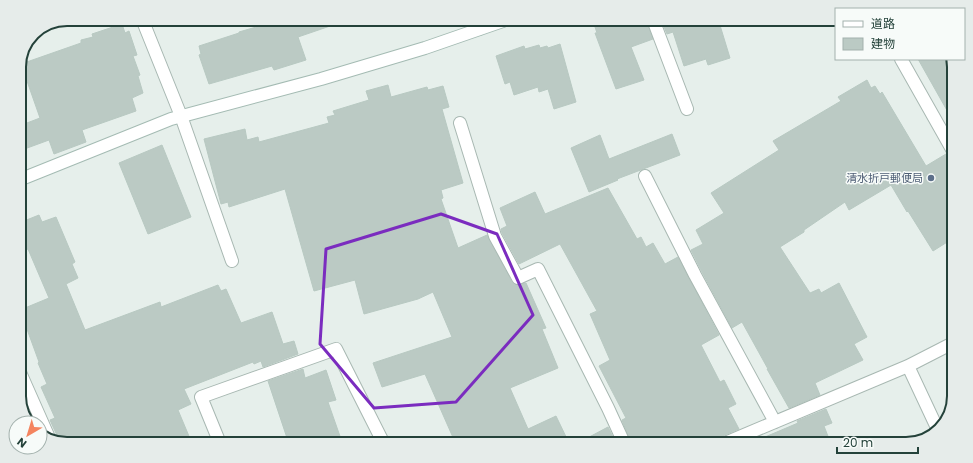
<svg xmlns="http://www.w3.org/2000/svg" width="973" height="463" viewBox="0 0 973 463" font-family="Poppins,'Noto Sans JP',sans-serif">
  <rect width="100%" height="100%" fill="#e6efeb"/>
  <path fill="#bbcac4" stroke="#b8c9c2" d="M 269,20 L 335,20 L 336,24 L 298,37 L 306,60 L 274,70 L 272,66 L 209,84 L 199,55 L 201,54 L 199,46 L 239,33 L 239,32 L 270,23 Z
    M 593,21 L 647,22 L 653,39 L 631,47 L 644,80 L 616,89 L 595,33 L 597,33 Z
    M 662,22 L 719,22 L 730,58 L 708,65 L 706,59 L 684,66 L 673,32 L 667,34 Z
    M 122,24 L 125,33 L 129,31 L 137,55 L 133,56 L 140,75 L 138,76 L 143,93 L 132,98 L 136,111 L 82,130 L 86,142 L 54,154 L 49,140 L 19,151 L 19,126 L 40,118 L 21,64 L 81,43 L 81,40 L 93,37 L 92,34 Z
    M 560,44 L 576,102 L 554,109 L 548,89 L 539,92 L 538,87 L 514,95 L 510,82 L 505,84 L 496,56 L 524,46 L 525,49 L 539,45 L 540,48 L 547,46 L 548,48 Z
    M 918,59 L 952,59 L 954,64 L 953,121 Z
    M 867,80 L 871,88 L 875,86 L 880,94 L 882,92 L 926,166 L 946,154 L 949,157 L 953,158 L 952,239 L 933,251 L 908,211 L 907,212 L 891,185 L 849,210 L 845,202 L 804,230 L 804,232 L 780,247 L 810,293 L 819,289 L 821,293 L 839,283 L 867,337 L 854,344 L 863,360 L 815,383 L 820,395 L 789,408 L 767,369 L 768,369 L 742,322 L 732,328 L 702,272 L 691,250 L 703,244 L 696,230 L 724,213 L 711,193 L 779,150 L 773,141 L 841,101 L 838,97 Z
    M 388,85 L 391,97 L 427,87 L 428,90 L 443,86 L 449,107 L 442,109 L 463,183 L 441,190 L 443,198 L 441,199 L 458,248 L 487,235 L 512,282 L 518,285 L 526,283 L 546,328 L 542,329 L 558,368 L 510,388 L 528,429 L 556,416 L 569,443 L 455,442 L 425,374 L 382,387 L 373,363 L 452,337 L 433,292 L 418,299 L 364,314 L 355,280 L 314,291 L 285,189 L 229,207 L 228,202 L 221,204 L 204,139 L 245,129 L 247,140 L 258,137 L 259,142 L 329,123 L 327,117 L 335,115 L 333,111 L 369,100 L 366,91 Z
    M 672,134 L 680,155 L 617,179 L 618,180 L 589,192 L 571,148 L 600,135 L 609,159 Z
    M 162,145 L 191,217 L 148,234 L 119,163 Z
    M 608,188 L 637,239 L 641,237 L 646,247 L 653,243 L 665,264 L 678,257 L 719,335 L 701,345 L 720,382 L 724,380 L 736,404 L 728,408 L 739,429 L 722,436 L 719,439 L 718,443 L 631,443 L 622,420 L 626,418 L 599,366 L 610,360 L 590,314 L 597,311 L 560,244 L 519,264 L 502,233 L 501,229 L 507,226 L 500,208 L 535,192 L 545,214 Z
    M 39,215 L 42,222 L 56,217 L 75,262 L 72,264 L 78,278 L 66,284 L 85,330 L 160,302 L 161,307 L 218,285 L 221,291 L 226,289 L 241,323 L 272,312 L 283,344 L 294,341 L 298,354 L 263,367 L 261,361 L 254,364 L 253,362 L 184,389 L 191,404 L 178,410 L 191,441 L 59,440 L 50,420 L 55,418 L 41,387 L 47,384 L 38,363 L 39,362 L 20,310 L 49,298 L 28,249 L 19,253 L 19,223 Z
    M 303,369 L 305,378 L 326,370 L 336,400 L 328,402 L 342,442 L 288,441 L 268,381 Z
    M 826,409 L 832,423 L 824,426 L 831,444 L 751,443 L 798,423 L 797,421 Z
    M 608,427 L 616,443 L 578,443 Z"/>
  <g fill="none" stroke-linecap="round" stroke-linejoin="round">
    <defs>
      <path id="street" d="M 142,19 L 181,116 L 232,261
        M 475,21 L 479,29
        M 654,22 L 687,109
        M 901,59 L 953,151
        M 460,123 L 495,236 L 518,278 L 538,269 L 608,408 L 624,443
        M 645,176 L 695,275 L 775,422
        M 908,366 L 938,430
        M 19,370 L 50,440
        M 219,441 L 201,397 L 336,349 L 383,442
        M 725,443 L 908,366 L 951,344"/>
      <path id="secondary" d="M 19,180 L 171,119 L 321,79 L 425,48 L 503,21"/>
    </defs>
    <use href="#street" stroke="#a8b8b2" stroke-width="14"/>
    <use href="#secondary" stroke="#a4bbb3" stroke-width="14"/>
    <use href="#street" stroke="#fff" stroke-width="12"/>
    <use href="#secondary" stroke="#fff" stroke-width="12"/>
  </g>
  <path fill="none" stroke="#7b2cbf" stroke-width="3" stroke-linejoin="round" d="M 441,214 L 497,234 L 533,315 L 456,402 L 374,408 L 320,344 L 326,249 Z"/>
  <circle fill="#5c6f8a" stroke="#f7fbf9" stroke-width="1.5" cx="931" cy="178" r="4"/>
  <g text-anchor="middle" dominant-baseline="central" stroke-width="3" stroke-linejoin="round" paint-order="stroke">
    <g font-size="11" fill="#4e5e75" stroke="#f7fbf9" text-anchor="end">
      <text x="923" y="178">清水折戸郵便局</text>
    </g>
  </g>
  <path d="M0 0H973V463H0ZM67 26H906A41 41 0 0 1 947 67V396A41 41 0 0 1 906 437H67A41 41 0 0 1 26 396V67A41 41 0 0 1 67 26Z" fill="#e6ecea" fill-rule="evenodd"/>
  <path fill="none" stroke="#24423a" stroke-width="2" d="M67 26H906A41 41 0 0 1 947 67V396A41 41 0 0 1 906 437H67A41 41 0 0 1 26 396V67A41 41 0 0 1 67 26Z"/>
  <rect x="835" y="8" width="130" height="52" fill="#f7fbf9" stroke="#a3b1ad"/>
  <rect x="843" y="21" width="20" height="6" fill="#ffffff" stroke="#a3b1ad"/>
  <text x="871" y="28" font-size="12" fill="#24423a">道路</text>
  <rect x="843" y="38" width="20" height="12" fill="#bbcac4" stroke="#a3b1ad"/>
  <text x="871" y="48" font-size="12" fill="#24423a">建物</text>
  <g transform="translate(28 435) rotate(218)"><circle r="19" fill="#f7fbf9" stroke="#a3b1ad"/>
  <path d="M0-3L7 15L0 10L-7 15Z" fill="#f4845f"/>
  <text y="-6" font-size="11" font-weight="bold" text-anchor="middle" fill="#24423a">N</text>
  </g>
  <path d="M837 447v6h81v-6" fill="none" stroke="#24423a" stroke-width="2"/>
  <text x="843" y="447" font-size="12" fill="#24423a" stroke="#f7fbf9" stroke-width="3" paint-order="stroke">20 m</text>
</svg>
